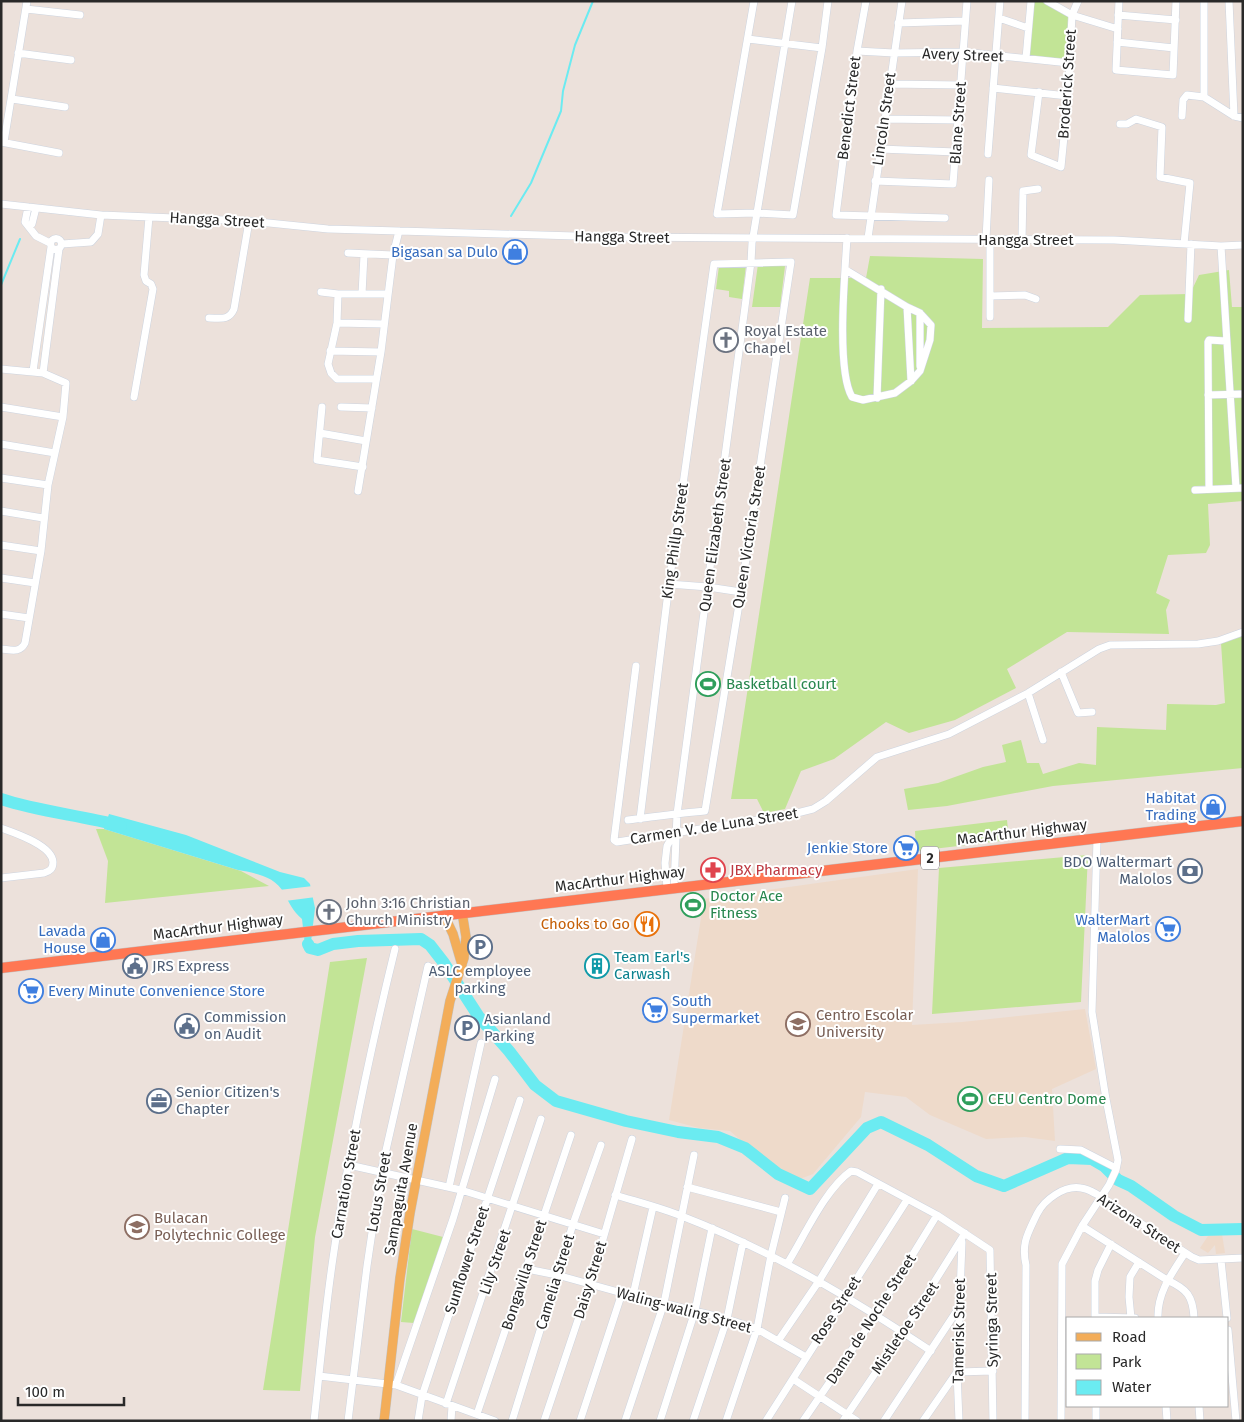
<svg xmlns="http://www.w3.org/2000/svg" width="1244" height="1422" viewBox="0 0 1244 1422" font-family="'Fira Sans',sans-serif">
  <rect width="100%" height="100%" fill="#ece1db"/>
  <path fill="#eedaca" d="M 918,869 L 912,1025 L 962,1022 L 1085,1009 L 1096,1069 L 1052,1089 L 1055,1141 L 1025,1137 L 986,1139 L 930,1115 L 906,1097 L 865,1092 L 861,1117 L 813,1174 L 800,1179 L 784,1176 L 773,1168 L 730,1131 L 699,1128 L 669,1120 L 704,899 Z
    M 1222,1234 L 1225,1253 L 1216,1254 L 1215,1245 L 1208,1253 L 1200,1248 L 1208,1236 Z"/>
  <path fill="#c2e496" d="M 1034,1 L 1041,1 L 1068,16 L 1067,60 L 1029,55 Z
    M 870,256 L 983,259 L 982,328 L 1108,327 L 1140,295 L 1190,294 L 1199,275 L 1229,270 L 1232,307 L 1243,307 L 1243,501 L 1208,504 L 1210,545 L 1206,553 L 1168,555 L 1156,593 L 1170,600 L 1166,610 L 1169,634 L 1067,632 L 1007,669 L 1016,688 L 955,720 L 909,733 L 886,722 L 834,759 L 801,771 L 785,809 L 764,813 L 757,799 L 731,799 L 810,278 L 866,278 Z
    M 758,264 L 785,266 L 780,307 L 752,307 Z
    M 746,265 L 742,299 L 729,297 L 729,291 L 716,289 L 719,266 Z
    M 1243,635 L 1243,768 L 1053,786 L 947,806 L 908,810 L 904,789 L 938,783 L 983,767 L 1006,762 L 1002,745 L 1021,740 L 1027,763 L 1039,763 L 1043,774 L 1079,763 L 1096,765 L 1097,727 L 1166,730 L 1167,704 L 1216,705 L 1225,703 L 1221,643 Z
    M 1007,820 L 1009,840 L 916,851 L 915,831 Z
    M 96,829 L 104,829 L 241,871 L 269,886 L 105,903 L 108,861 Z
    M 1088,855 L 1081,1002 L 932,1014 L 939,868 Z
    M 367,958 L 315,1237 L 300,1391 L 263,1390 L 330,962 Z
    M 412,1229 L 443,1237 L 414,1323 L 401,1322 Z"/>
  <path fill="#d9ec91" d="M 697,676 L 721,678 L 719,691 L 695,689 Z"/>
  <path fill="#6bebf1" d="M 109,814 L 186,835 L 280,872 L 304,878 L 310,884 L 315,908 L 311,942 L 315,947 L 322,947 L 322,953 C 315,952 308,951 305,945 L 302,919 C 292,910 290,904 284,893 C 275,876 255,873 238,870 L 104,829 Z"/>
  <path fill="#ece1db" d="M 313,886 L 316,897 L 285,901 L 279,890 Z"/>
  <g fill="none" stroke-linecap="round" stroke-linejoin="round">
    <path stroke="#6bebf1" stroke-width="2" d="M 511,216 L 531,183 L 561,111 L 563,91 L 575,45 L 593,1
      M 1,285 L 20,239"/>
    <path stroke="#6bebf1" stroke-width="12" d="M 1,799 C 40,812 81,815 121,826
      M 308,944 L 310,948 L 318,950 L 333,944 L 358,941 L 421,939 L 430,945 L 444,963 L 479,1017 L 509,1051 L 535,1085 L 556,1101 L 626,1121 L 678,1132 L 718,1137 L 745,1148 L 778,1174 L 810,1189 L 867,1128 L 881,1122 L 928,1145 L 976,1176 L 1004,1186 L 1068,1158 L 1092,1159 L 1104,1166 L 1118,1180 L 1131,1186 L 1174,1216 L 1201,1230 L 1243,1229"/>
    <defs>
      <path id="minor" d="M 754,1 L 717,214 L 756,213 L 793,215 L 822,48 L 828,1
        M 866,1 L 857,51 L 836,215 L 945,218
        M 1047,1 L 1072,15 L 1118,29
        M 1119,1 L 1116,70 L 1173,75 L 1176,1
        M 1204,1 L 1204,97
        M 1229,1 L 1234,116
        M 26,9 L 80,15
        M 1118,15 L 1176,20
        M 999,18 L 1028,28
        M 898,23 L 965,21
        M 748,39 L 822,48
        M 1117,42 L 1174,48
        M 857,51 L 894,53 L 963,52 L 1069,63
        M 18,53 L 71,60
        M 1026,58 L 1031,1
        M 889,84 L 961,85
        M 993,88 L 1068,96
        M 1039,92 L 1031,155 L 1061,167 L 1068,96 L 1072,15 L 1078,1
        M 12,99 L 65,107
        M 1182,116 L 1183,100 L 1187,95 L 1204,97 L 1234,116 L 1243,118
        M 884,119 L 958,120
        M 1120,124 L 1127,124 L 1136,119 L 1162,127 L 1160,177 L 1190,183 L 1184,244
        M 1,142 L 59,153
        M 4,142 L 27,1
        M 880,149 L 956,152
        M 988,154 L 1000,1
        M 875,181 L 953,184 L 967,1
        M 1,204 L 101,215 L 249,221 L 328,229 L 399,231 L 609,237 L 1114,240 L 1221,246 L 1243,245
        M 28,207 L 25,222 L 36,236 L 50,243
        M 29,227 L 32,224 L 36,208
        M 868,238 L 902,1
        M50.5 244a5.5 5.5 0 1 1 11 0a5.5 5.5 0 1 1-11 0Z
        M 986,239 L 989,180
        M 990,240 L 990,317
        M 1022,241 L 1023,191 L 1038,189
        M 62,244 L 91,242 L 98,234 L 101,215
        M 1221,246 L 1236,488
        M 348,253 L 393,255
        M 846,270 L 907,307 L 920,313 L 931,325 L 930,340 L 920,371 L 911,381 L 895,393 L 863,400 L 852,397 C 836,370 845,272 847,238
        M 321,292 L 338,294 L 388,294
        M 338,294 L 337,323 L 328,364 L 331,373 L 337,379 L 375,379
        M 362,294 L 364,255
        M 990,296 L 1025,295 L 1036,299
        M 907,307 L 911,381
        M 920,313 L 920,366
        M 209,318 C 220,318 229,321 234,309 L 249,221
        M 1188,319 L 1191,244
        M 337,323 L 384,324
        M 330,351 L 381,352
        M 1,369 L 43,373 L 66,383 L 63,417 L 48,485 L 41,551 L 25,643 C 20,653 12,650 1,649
        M 33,371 L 51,247
        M 43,373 L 59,249
        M 1208,395 L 1243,394
        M 134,397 L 153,289 L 151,284 L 146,281 L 144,275 L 149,217
        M 877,398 L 881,289
        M 1,407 L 63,417
        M 322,407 L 317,460 L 363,467
        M 341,407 L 372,408
        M 320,433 L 366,441
        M 1,444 L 55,453
        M 1,478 L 48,485
        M 1209,489 L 1208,342 L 1209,340 L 1226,341
        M 1195,490 L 1243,488
        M 358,491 L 381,352 L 393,255 L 399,231
        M 1,511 L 43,518
        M 1,545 L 41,551
        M 1,578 L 35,583
        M 669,584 L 708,587 L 741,592
        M 1,614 L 29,618
        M 636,666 L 614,840 L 617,842 L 789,815 L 813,809 L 826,801 L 877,757 L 949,734 L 1028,693 L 1099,649 L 1110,645 L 1198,644 L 1218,641 L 1243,632
        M 1061,672 L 1078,713 L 1092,712
        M 1028,693 L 1043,740
        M 628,820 C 653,817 679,813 705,811 L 741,592 L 791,262 L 714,264 L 669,584 L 640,819
        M 1,828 C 15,833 52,845 53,862 C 53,869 50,871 44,873 L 1,878
        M 674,887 L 677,814 L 751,262 L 752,243 L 792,1
        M 667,888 L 665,863 L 667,846 L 675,832
        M 1060,1149 L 1081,1150 L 1116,1168
        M 349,1165 L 461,1190 L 604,1234
        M 449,1187 L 481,1043
        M 687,1187 L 781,1212
        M 615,1195 C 638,1202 662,1208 684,1217 C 772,1251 853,1299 931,1351
        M 1082,1226 L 1167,1280 C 1187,1289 1193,1296 1194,1318
        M 1221,1260 L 1227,1318
        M 787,1264 C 804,1237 825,1189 851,1171 L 857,1172 L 937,1215 L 990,1250 L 993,1421
        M 527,1269 L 557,1275 L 622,1293 L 727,1319 L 757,1329 L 806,1357
        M 633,1295 L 653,1207
        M 1095,1317 L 1135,1318
        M 1095,1318 L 1095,1281 L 1098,1270 L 1111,1244
        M 1131,1318 L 1129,1297 L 1130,1277 L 1139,1262
        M 1158,1318 C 1157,1293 1172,1273 1185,1253
        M 1228,1330 L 1236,1421
        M 778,1341 L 819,1281 L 878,1184
        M 319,1376 L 396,1385 L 495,1421
        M 793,1379 L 857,1421
        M 396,1385 L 453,1219 L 495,1079
        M 446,1404 L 541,1119
        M 1096,1406 L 1096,1421
        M 1166,1406 L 1167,1421
        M 1199,1406 L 1200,1421
        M 477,1414 L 571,1135
        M 314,1421 C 320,1367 325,1312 333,1258 C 348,1154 370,1051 395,949
        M 348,1421 L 367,1266 L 381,1172 L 428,966
        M 418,1421 L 422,1396 L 520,1100
        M 451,1421 L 452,1406
        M 512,1421 L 573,1224 L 601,1145
        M 544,1421 L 590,1284 L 632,1139
        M 580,1421 L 622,1293
        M 625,1421 L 664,1303 L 694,1155
        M 660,1421 L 695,1311 L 712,1228
        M 693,1421 L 727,1319 L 743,1242
        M 726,1421 L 757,1329 L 771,1255 L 785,1198
        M 766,1421 L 907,1200
        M 803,1421 L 875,1316 L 937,1215
        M 843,1421 L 903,1332 L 965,1233
        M 884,1421 L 958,1309
        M 923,1421 L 957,1372 L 993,1371
        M 959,1421 L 957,1372 L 962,1242
        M 1025,1421 L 1026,1265 C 1021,1243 1028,1233 1037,1214 C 1044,1200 1064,1185 1081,1188 C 1095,1190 1109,1203 1121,1210 C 1145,1226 1168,1242 1192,1257 L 1199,1260 L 1243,1258
        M 1061,1421 L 1062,1264 L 1082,1226 L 1109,1185 L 1116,1170 L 1118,1160 L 1106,1099 L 1092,1012 L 1097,839"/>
      <path id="major" d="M 444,915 L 453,934 L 462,965
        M 384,1421 L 400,1278 L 410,1213 L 450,1001 L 464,958 L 466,937 L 462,912"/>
      <path id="highway" d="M 1,968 L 1243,821"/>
    </defs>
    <use href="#minor" stroke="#cdd4df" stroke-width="8"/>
    <use href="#major" stroke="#c3c3c3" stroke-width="10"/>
    <use href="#highway" stroke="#c3c3c3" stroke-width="11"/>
    <use href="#minor" stroke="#fff" stroke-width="7"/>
    <use href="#major" stroke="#f3ad59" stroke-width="9"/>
    <use href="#highway" stroke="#ff7753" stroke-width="10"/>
  </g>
  <defs>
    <symbol id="shop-ring" viewBox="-11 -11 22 22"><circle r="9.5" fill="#fff" stroke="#3f7fe0" stroke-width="1.5"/><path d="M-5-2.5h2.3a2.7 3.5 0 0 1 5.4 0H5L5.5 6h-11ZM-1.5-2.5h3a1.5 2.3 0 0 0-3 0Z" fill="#3f7fe0"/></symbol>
    <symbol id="church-ring" viewBox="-11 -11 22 22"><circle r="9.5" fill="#fff" stroke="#6b7280" stroke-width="1.5"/><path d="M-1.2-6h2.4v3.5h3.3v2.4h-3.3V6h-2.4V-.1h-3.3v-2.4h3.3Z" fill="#6b7280"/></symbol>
    <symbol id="stadium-ring" viewBox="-11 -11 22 22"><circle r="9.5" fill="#fff" stroke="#2e9e5b" stroke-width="1.5"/><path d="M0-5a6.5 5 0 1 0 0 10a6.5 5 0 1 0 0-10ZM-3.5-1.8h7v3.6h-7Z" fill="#2e9e5b"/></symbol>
    <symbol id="supermarket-ring" viewBox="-11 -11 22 22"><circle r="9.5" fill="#fff" stroke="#3f7fe0" stroke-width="1.5"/><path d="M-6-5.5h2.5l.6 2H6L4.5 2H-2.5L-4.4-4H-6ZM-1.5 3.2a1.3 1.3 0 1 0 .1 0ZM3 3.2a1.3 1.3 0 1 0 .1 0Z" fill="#3f7fe0"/></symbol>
    <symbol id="pharmacy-ring" viewBox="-11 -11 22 22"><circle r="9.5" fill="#fff" stroke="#e0444e" stroke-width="1.5"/><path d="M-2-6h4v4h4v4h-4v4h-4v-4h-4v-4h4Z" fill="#e0444e"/></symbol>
    <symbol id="bank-ring" viewBox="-11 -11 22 22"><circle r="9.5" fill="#fff" stroke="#5c6f8a" stroke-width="1.5"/><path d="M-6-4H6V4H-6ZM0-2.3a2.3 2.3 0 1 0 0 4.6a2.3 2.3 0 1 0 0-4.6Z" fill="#5c6f8a"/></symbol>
    <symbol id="restaurant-ring" viewBox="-11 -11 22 22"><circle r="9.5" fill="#fff" stroke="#e8710a" stroke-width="1.5"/><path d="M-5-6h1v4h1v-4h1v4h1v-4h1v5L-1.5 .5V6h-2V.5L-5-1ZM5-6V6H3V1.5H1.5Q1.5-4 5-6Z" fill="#e8710a"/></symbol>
    <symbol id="parking-ring" viewBox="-11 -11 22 22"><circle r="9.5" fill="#fff" stroke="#5c6f8a" stroke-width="1.5"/><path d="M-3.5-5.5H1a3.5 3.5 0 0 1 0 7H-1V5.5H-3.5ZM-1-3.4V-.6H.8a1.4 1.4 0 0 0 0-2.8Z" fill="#5c6f8a"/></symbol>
    <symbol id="civic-ring" viewBox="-11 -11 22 22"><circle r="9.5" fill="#fff" stroke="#5c6f8a" stroke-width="1.5"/><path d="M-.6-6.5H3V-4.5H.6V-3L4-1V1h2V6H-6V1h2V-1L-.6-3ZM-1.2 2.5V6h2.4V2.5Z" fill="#5c6f8a"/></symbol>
    <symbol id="building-ring" viewBox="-11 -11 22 22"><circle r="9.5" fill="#fff" stroke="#0f9aa8" stroke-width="1.5"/><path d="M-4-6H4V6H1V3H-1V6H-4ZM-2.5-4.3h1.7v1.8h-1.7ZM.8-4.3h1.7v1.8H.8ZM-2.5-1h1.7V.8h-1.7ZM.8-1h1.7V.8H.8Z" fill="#0f9aa8"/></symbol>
    <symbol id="university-ring" viewBox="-11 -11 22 22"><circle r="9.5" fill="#fff" stroke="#8d6e63" stroke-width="1.5"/><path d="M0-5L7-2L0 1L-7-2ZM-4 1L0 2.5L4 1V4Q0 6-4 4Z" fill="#8d6e63"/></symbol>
    <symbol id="office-ring" viewBox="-11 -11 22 22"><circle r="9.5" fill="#fff" stroke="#5c6f8a" stroke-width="1.5"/><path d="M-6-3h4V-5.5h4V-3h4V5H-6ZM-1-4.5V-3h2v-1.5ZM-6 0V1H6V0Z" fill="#5c6f8a"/></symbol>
  </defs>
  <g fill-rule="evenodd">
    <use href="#shop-ring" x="501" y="238" width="28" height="28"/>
    <use href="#church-ring" x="712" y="326" width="28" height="28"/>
    <use href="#stadium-ring" x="694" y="670" width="28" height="28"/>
    <use href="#shop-ring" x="1199" y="793" width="28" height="28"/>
    <use href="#supermarket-ring" x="892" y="834" width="28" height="28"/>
    <use href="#pharmacy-ring" x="699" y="856" width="28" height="28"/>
    <use href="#bank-ring" x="1176" y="857" width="28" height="28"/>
    <use href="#stadium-ring" x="679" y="891" width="28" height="28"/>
    <use href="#church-ring" x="315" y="898" width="28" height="28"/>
    <use href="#restaurant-ring" x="633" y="910" width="28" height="28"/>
    <use href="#supermarket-ring" x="1154" y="915" width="28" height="28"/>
    <use href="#shop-ring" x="89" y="926" width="28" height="28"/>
    <use href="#parking-ring" x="466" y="933" width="28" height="28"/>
    <use href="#civic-ring" x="121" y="952" width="28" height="28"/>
    <use href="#building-ring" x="583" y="952" width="28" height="28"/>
    <use href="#supermarket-ring" x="17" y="977" width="28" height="28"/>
    <use href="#supermarket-ring" x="641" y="996" width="28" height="28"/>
    <use href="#university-ring" x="784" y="1010" width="28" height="28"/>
    <use href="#civic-ring" x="173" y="1012" width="28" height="28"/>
    <use href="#parking-ring" x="453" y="1014" width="28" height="28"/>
    <use href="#stadium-ring" x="956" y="1085" width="28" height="28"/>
    <use href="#office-ring" x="145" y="1087" width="28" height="28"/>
    <use href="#university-ring" x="123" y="1213" width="28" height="28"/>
  </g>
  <g text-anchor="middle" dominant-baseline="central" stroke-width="4" stroke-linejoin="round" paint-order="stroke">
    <rect fill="#fff" stroke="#696969" stroke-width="1" x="921" y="846.5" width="18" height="23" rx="4"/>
    <g font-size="14" font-weight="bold" fill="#292929">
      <text x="930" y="858">2</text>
    </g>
    <g font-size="15" fill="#292929" stroke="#fff">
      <text transform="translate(963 55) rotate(2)">Avery Street</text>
      <text transform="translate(1067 84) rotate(-86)">Broderick Street</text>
      <text transform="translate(849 108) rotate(-83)">Benedict Street</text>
      <text transform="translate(884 119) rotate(-82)">Lincoln Street</text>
      <text transform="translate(958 123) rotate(-86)">Blane Street</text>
      <text transform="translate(217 220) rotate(3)">Hangga Street</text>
      <text transform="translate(622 237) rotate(1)">Hangga Street</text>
      <text x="1026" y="240">Hangga Street</text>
      <text transform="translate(715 535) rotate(-82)">Queen Elizabeth Street</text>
      <text transform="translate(749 537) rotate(-81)">Queen Victoria Street</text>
      <text transform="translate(675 541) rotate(-82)">King Phillp Street</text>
      <text transform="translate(714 826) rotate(-9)">Carmen V. de Luna Street</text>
      <text transform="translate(1022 832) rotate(-7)">MacArthur Highway</text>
      <text transform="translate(620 879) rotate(-7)">MacArthur Highway</text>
      <text transform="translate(218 927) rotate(-7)">MacArthur Highway</text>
      <text transform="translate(346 1184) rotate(-80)">Carnation Street</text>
      <text transform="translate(401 1189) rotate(-80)">Sampaguita Avenue</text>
      <text transform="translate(379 1192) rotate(-80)">Lotus Street</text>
      <text transform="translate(1139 1223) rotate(33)">Arizona Street</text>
      <text transform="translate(467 1260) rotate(-72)">Sunflower Street</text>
      <text transform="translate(495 1262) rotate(-71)">Lily Street</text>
      <text transform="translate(524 1275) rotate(-72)">Bongavilla Street</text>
      <text transform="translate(590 1280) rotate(-73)">Daisy Street</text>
      <text transform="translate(555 1282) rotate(-73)">Camelia Street</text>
      <text transform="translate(684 1310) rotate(15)">Waling-waling Street</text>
      <text transform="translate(836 1310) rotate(-57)">Rose Street</text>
      <text transform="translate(871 1319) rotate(-57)">Dama de Noche Street</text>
      <text transform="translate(992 1320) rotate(-91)">Syringa Street</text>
      <text transform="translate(905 1328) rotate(-56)">Mistletoe Street</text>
      <text transform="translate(959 1331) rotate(-89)">Tamerisk Street</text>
    </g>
    <g font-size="15" fill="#366cbe" stroke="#fff" text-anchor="end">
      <text x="498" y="252">Bigasan sa Dulo</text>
      <text x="1196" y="798">Habitat<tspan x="1196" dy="17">Trading</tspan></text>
      <text x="888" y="848">Jenkie Store</text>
      <text x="1150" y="920">WalterMart<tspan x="1150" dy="17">Malolos</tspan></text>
      <text x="86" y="931">Lavada<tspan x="86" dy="17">House</tspan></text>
      <text x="48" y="991" text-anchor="start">Every Minute Convenience Store</text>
      <text x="672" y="1001" text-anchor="start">South<tspan x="672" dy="17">Supermarket</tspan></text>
    </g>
    <g font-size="15" fill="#5b616d" stroke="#fff" text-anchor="start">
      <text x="744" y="331">Royal Estate<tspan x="744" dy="17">Chapel</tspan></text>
      <text x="346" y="903">John 3:16 Christian<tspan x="346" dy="17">Church Ministry</tspan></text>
    </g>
    <g font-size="15" fill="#27864d" stroke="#fff" text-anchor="start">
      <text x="726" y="684">Basketball court</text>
      <text x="710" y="896">Doctor Ace<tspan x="710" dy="17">Fitness</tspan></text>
      <text x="988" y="1099">CEU Centro Dome</text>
    </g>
    <g font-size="15" fill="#4e5e75" stroke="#fff" text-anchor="start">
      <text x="1172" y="862" text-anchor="end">BDO Waltermart<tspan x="1172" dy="17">Malolos</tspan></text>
      <text x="152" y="966">JRS Express</text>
      <text x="480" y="971" text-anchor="middle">ASLC employee<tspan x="480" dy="17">parking</tspan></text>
      <text x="204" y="1017">Commission<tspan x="204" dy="17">on Audit</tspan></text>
      <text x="484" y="1019">Asianland<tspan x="484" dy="17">Parking</tspan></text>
      <text x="176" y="1092">Senior Citizen's<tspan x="176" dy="17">Chapter</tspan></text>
    </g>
    <g font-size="15" fill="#be3a42" stroke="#fff" text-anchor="start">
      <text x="730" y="870">JBX Pharmacy</text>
    </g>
    <g font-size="15" fill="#c56008" stroke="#fff" text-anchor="end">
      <text x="630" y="924">Chooks to Go</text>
    </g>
    <g font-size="15" fill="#0d838f" stroke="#fff" text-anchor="start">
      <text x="614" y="957">Team Earl's<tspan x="614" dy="17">Carwash</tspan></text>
    </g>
    <g font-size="15" fill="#785e54" stroke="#fff" text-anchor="start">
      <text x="816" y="1015">Centro Escolar<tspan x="816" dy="17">University</tspan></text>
      <text x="154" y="1218">Bulacan<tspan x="154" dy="17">Polytechnic College</tspan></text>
    </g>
  </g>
  <rect width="1244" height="1422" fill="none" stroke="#292929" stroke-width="5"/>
  <rect x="1066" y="1317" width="162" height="90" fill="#ffffff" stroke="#a9a9a9"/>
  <rect x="1076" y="1333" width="25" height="8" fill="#f3ad59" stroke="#a9a9a9"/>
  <text x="1112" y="1342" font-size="15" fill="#292929">Road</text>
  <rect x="1076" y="1354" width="25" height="15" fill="#c2e496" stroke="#a9a9a9"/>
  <text x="1112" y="1367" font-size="15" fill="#292929">Park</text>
  <rect x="1076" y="1380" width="25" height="15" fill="#6bebf1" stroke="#a9a9a9"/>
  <text x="1112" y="1392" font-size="15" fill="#292929">Water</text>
  <path d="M18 1397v8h106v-8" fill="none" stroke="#292929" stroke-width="2.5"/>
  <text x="25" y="1397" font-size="15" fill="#292929" stroke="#ffffff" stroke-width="4" paint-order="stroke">100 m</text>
</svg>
